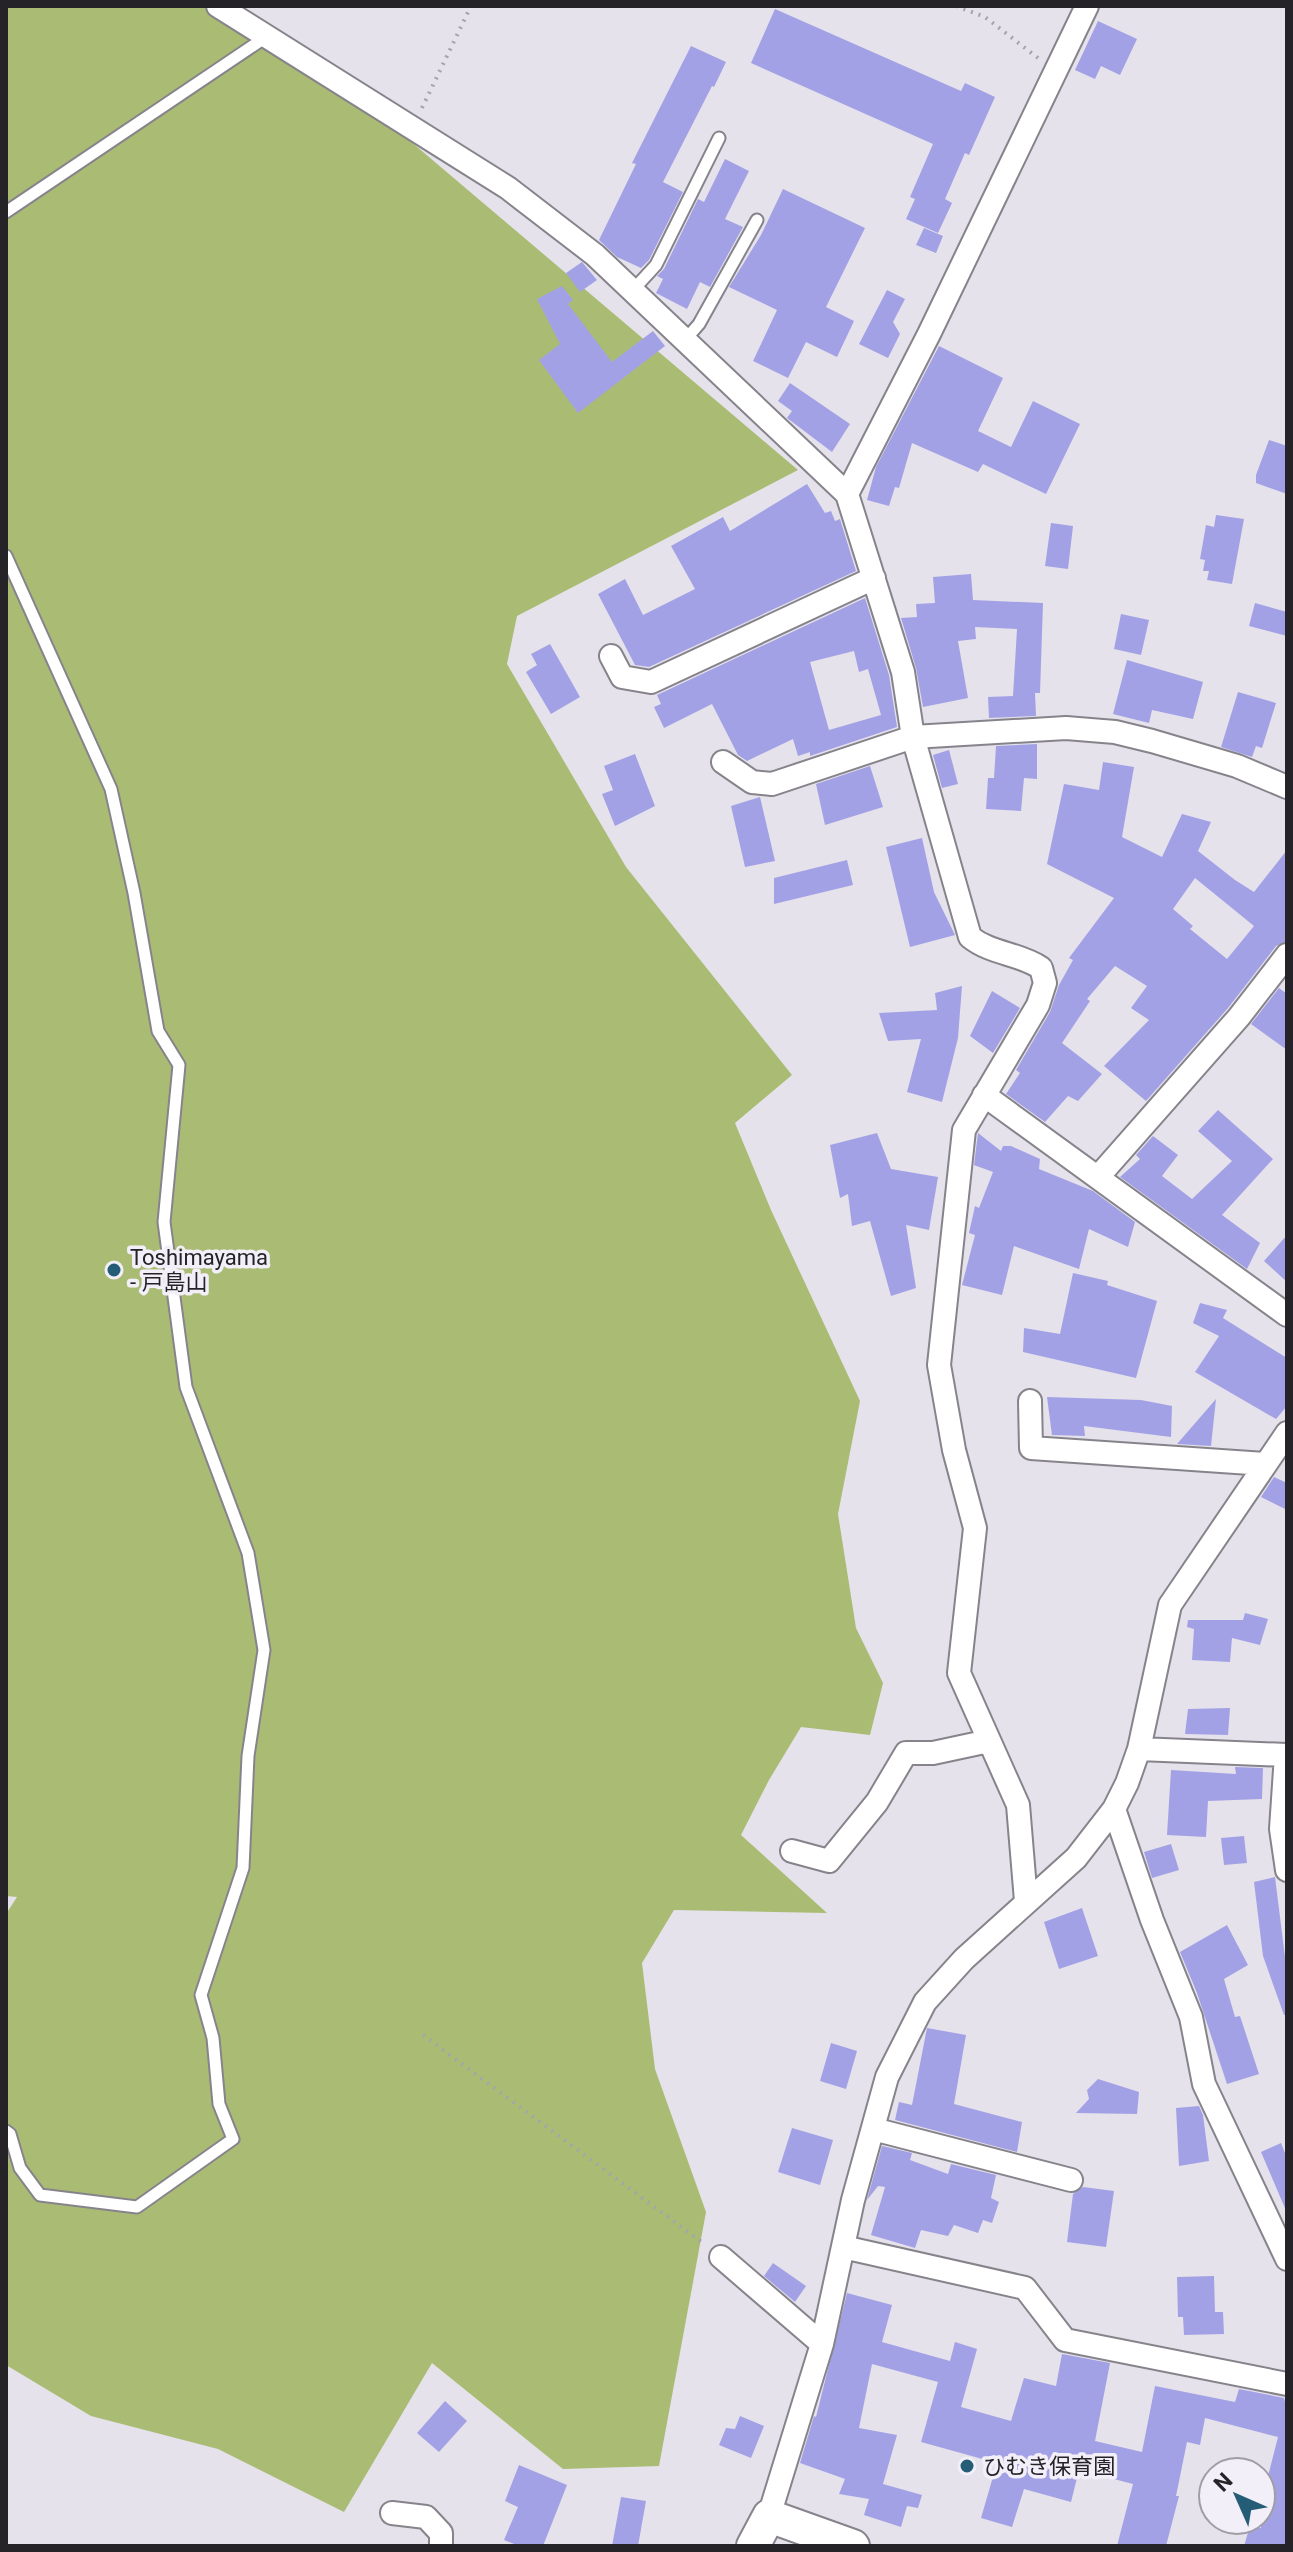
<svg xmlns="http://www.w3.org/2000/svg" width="1293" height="2552" viewBox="0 0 1293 2552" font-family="Roboto,'Noto Sans JP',sans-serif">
  <rect width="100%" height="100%" fill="#e5e2eb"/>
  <path fill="#aabc74" d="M 6,6 L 216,6 L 337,79 L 798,470 L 517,616 L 507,664 L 626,867 L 792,1075 L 735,1123 L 771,1210 L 860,1401 L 838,1514 L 856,1628 L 883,1683 L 870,1735 L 801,1727 L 769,1780 L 741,1835 L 827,1913 L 674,1910 L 642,1963 L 655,2069 L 706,2212 L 659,2466 L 563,2469 L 432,2363 L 344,2512 L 218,2449 L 91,2416 L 6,2365 L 6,1914 L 17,1897 L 6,1896 Z"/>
  <path fill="#a3a1e5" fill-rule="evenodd" d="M 775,9 L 961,91 L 965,83 L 995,97 L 969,155 L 965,153 L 945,199 L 952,203 L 938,233 L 906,219 L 915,199 L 910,197 L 933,144 L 751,63 Z
    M 1098,21 L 1137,39 L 1120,75 L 1101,66 L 1095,79 L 1075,70 Z
    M 691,46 L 726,62 L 714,87 L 712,86 L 663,182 L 683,192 L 649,260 L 641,268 L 617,257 L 599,240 L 636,164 L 632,163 Z
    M 725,159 L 749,171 L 725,219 L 743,227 L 710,287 L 700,282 L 687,309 L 656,293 L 663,279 L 657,276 L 664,269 L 698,199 L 704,202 Z
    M 783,189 L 865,228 L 826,307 L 854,321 L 837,357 L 806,342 L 788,378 L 753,361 L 777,310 L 729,287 L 761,235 Z
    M 924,228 L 943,236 L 936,253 L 916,245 Z
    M 582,262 L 597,280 L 580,292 L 566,273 Z
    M 562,286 L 573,300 L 568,304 L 612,362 L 653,331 L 665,346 L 578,413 L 539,360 L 560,344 L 537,299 Z
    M 887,290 L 905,299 L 893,322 L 900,334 L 888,358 L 859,344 Z
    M 939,346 L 1003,378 L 978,431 L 1011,447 L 1033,401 L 1080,424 L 1046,494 L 983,464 L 978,472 L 912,443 L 899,488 L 895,487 L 889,506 L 867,500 L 876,467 Z
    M 790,383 L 850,424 L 832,452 L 787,418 L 792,411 L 778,401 Z
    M 1269,440 L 1287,446 L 1287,494 L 1256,483 L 1256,475 Z
    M 807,484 L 825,513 L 831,511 L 835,521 L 840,519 L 856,571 L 649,667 L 635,665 L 598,594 L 625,579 L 643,615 L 695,589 L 671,546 L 723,517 L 730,531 Z
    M 1216,515 L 1244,519 L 1232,584 L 1207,580 L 1209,571 L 1203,571 L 1205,560 L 1200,559 L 1206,525 L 1214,527 Z
    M 1051,523 L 1073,526 L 1068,569 L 1045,566 Z
    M 971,574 L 973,600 L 1043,603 L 1040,693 L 1035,693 L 1036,716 L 989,718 L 988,697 L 1013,696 L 1017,629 L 975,627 L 976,639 L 958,641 L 968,698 L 923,707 L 916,668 L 901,618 L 917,617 L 916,604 L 935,603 L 933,577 Z
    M 865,598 L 889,675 L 897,727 L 810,756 L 810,752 L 798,756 L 793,739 L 747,761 L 738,755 L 712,704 L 664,728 L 654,707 L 661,704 L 657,695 ZM 854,651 L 859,672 L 868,669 L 881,715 L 829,730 L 810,662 Z
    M 1255,603 L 1287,612 L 1287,636 L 1249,626 Z
    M 1121,614 L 1149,620 L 1141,655 L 1114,649 Z
    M 550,644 L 580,697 L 551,714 L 526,672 L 537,665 L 531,654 Z
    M 1127,660 L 1203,682 L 1193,719 L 1152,710 L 1149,723 L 1113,714 Z
    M 1238,692 L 1276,703 L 1262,748 L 1256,746 L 1252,757 L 1221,747 Z
    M 1037,744 L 1037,779 L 1024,778 L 1021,811 L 986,809 L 988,778 L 994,778 L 996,746 Z
    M 949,750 L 958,784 L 942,788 L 933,755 Z
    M 635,754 L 655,806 L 615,826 L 602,794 L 613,790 L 604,766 Z
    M 1103,762 L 1134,767 L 1122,837 L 1162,857 L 1182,814 L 1211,822 L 1198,851 L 1235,880 L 1254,892 L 1287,850 L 1287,941 L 1276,946 L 1228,1008 L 1146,1101 L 1104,1066 L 1149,1020 L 1131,1008 L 1147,986 L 1115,966 L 1087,999 L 1090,1001 L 1062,1043 L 1102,1074 L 1078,1101 L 1068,1096 L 1045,1122 L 1006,1094 L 1020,1073 L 1016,1070 L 1050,1012 L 1059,985 L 1073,960 L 1069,958 L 1114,898 L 1047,864 L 1064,784 L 1099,790 ZM 1195,878 L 1254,926 L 1227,959 L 1190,929 L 1193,926 L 1173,909 Z
    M 870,766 L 883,807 L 825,825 L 816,784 Z
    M 760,797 L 775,861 L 745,867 L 731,806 Z
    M 922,838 L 934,892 L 955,935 L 910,947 L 886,847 Z
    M 847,860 L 853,885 L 774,904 L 774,878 Z
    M 962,986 L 958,1038 L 942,1102 L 907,1092 L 921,1039 L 888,1041 L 879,1013 L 937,1010 L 935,993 Z
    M 1279,988 L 1287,994 L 1287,1050 L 1251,1024 Z
    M 992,991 L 1020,1008 L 993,1053 L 970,1036 Z
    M 1218,1110 L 1273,1159 L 1222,1215 L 1260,1243 L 1247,1269 L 1120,1177 L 1140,1159 L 1136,1155 L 1153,1136 L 1178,1155 L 1162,1176 L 1192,1199 L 1232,1161 L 1198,1131 Z
    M 877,1133 L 891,1169 L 938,1177 L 929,1230 L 906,1225 L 916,1288 L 891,1296 L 870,1221 L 852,1226 L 848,1194 L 840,1198 L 830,1145 Z
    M 978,1133 L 1001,1151 L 1003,1146 L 1011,1146 L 1040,1159 L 1039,1169 L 1093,1191 L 1135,1222 L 1128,1247 L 1089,1229 L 1079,1269 L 1014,1246 L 1002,1295 L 962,1285 L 975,1235 L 969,1233 L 975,1206 L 979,1208 L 993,1172 L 974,1165 Z
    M 1287,1235 L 1287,1282 L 1264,1261 Z
    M 1073,1273 L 1108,1281 L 1107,1285 L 1157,1301 L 1136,1378 L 1023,1352 L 1024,1328 L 1060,1334 Z
    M 1200,1303 L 1227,1310 L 1223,1318 L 1287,1358 L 1287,1406 L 1276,1419 L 1195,1372 L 1219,1336 L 1193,1323 Z
    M 1047,1397 L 1141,1400 L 1172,1406 L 1171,1437 L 1084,1426 L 1085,1436 L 1052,1435 Z
    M 1216,1399 L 1211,1446 L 1177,1444 Z
    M 1274,1477 L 1287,1483 L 1287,1510 L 1261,1497 Z
    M 1245,1613 L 1268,1619 L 1260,1645 L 1232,1638 L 1230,1662 L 1192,1660 L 1194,1629 L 1187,1627 L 1188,1620 L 1243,1620 Z
    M 1230,1708 L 1228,1735 L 1185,1734 L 1188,1709 Z
    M 1235,1767 L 1263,1768 L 1262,1799 L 1208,1801 L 1206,1837 L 1167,1835 L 1171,1770 L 1236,1774 Z
    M 1244,1836 L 1247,1863 L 1224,1865 L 1221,1838 Z
    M 1171,1844 L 1179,1870 L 1152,1878 L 1144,1852 Z
    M 1275,1877 L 1285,1957 L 1287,1956 L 1287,2014 L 1284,2015 L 1263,1956 L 1254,1882 Z
    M 1082,1908 L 1098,1956 L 1059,1969 L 1044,1922 Z
    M 1227,1925 L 1248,1965 L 1224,1979 L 1235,2017 L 1240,2016 L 1259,2074 L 1227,2084 L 1197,1993 L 1180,1952 Z
    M 927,2028 L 966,2035 L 954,2104 L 1022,2122 L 1017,2152 L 895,2120 L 899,2102 L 912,2105 Z
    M 831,2043 L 857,2051 L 846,2089 L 820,2081 Z
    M 1098,2079 L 1139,2092 L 1137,2114 L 1076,2113 L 1089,2099 L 1087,2090 Z
    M 1199,2106 L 1203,2115 L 1209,2161 L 1179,2166 L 1176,2108 Z
    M 792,2128 L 833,2140 L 820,2185 L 778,2172 Z
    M 1281,2143 L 1287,2158 L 1287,2213 L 1261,2152 Z
    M 882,2146 L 912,2153 L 910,2160 L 948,2174 L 951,2164 L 996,2175 L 991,2198 L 999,2202 L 992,2223 L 983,2220 L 978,2233 L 954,2225 L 948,2236 L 921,2230 L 915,2248 L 871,2235 L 885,2187 L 878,2186 L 867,2200 Z
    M 1083,2187 L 1114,2191 L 1106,2247 L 1067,2242 L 1073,2194 Z
    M 773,2263 L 806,2286 L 795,2302 L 764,2276 Z
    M 1214,2276 L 1215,2312 L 1223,2312 L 1224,2334 L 1184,2335 L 1183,2317 L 1178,2317 L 1177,2277 Z
    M 847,2293 L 892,2305 L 882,2342 L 950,2361 L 955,2342 L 977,2349 L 961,2407 L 1011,2421 L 1024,2378 L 1056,2386 L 1062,2354 L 1110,2363 L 1095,2441 L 1142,2452 L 1155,2386 L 1235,2402 L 1239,2389 L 1284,2398 L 1287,2408 L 1287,2546 L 1244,2546 L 1250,2526 L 1261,2528 L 1261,2500 L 1265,2476 L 1268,2476 L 1278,2437 L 1205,2418 L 1200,2445 L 1187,2442 L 1176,2496 L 1179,2496 L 1166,2546 L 1117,2546 L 1133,2484 L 1079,2470 L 1071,2502 L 1024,2489 L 1012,2527 L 981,2518 L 997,2463 L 921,2442 L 938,2382 L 872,2364 L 859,2428 L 897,2435 L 883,2484 L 922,2495 L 918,2508 L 907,2506 L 901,2527 L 864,2515 L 869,2499 L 839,2494 L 845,2479 L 800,2463 L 814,2416 L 816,2417 Z
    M 445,2401 L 467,2421 L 439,2452 L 417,2433 Z
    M 740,2416 L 764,2426 L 751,2458 L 719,2445 L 726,2428 L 735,2429 Z
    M 519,2465 L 567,2485 L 543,2546 L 519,2546 L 504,2540 L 518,2507 L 505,2501 Z
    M 621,2497 L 646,2501 L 638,2546 L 612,2546 Z"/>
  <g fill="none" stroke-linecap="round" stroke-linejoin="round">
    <defs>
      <path id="service" d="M 6,212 L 266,37
        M 633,290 L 656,265 L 719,138
        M 685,340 L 699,324 L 757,220
        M 6,556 L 111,789 L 134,893 L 158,1031 L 179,1065 L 164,1222 L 186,1387 L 248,1553 L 264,1650 L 248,1756 L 243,1868 L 201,1995 L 213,2038 L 219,2104 L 233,2139 L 137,2207 L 40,2195 L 20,2168 L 10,2134 L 6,2131"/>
      <path id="minor" d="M 218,6 L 508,188 L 595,255 L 847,494 L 903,672 L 913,737 L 970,937 C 991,954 1019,953 1041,968 L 1045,983 L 1038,1005 L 964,1130 L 939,1365 L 954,1450 L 975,1528 L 959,1673 L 1018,1805 L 1026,1901
        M 847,494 L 929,334 L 1087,6
        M 611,656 L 622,677 L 651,682 L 874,578
        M 723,762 L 752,782 L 772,784 L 913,737 L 1066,728 L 1115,732 L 1152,741 L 1237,766 L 1287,787
        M 984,1095 L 1287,1315
        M 1098,1177 L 1239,1017 L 1287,955
        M 1030,1401 L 1031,1448 L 1265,1464
        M 1139,1749 L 1287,1755
        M 1286,1755 L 1281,1829 L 1287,1870
        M 1114,1809 L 1152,1920 L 1191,2017 L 1204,2084 L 1287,2259
        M 792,1851 L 829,1861 L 877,1802 L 906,1753 L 933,1753 L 989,1741
        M 873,2129 L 1071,2180
        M 843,2247 L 1025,2288 L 1065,2340 L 1287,2384
        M 721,2257 L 822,2344
        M 392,2513 L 426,2517 L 441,2533 L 441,2546
        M 769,2516 L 822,2344 L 853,2200 L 887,2077 L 925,2002 L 964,1959 L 1076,1858 L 1114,1809 L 1127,1783 L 1139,1749 L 1170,1605 L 1287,1433"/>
      <path id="secondary" d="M 753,2546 L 769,2516 L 853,2546"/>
    </defs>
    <use href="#service" stroke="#86838b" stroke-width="15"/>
    <use href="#minor" stroke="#86838b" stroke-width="26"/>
    <use href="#secondary" stroke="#86838b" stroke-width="36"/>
    <path stroke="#a6a4ab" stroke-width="4" stroke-dasharray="2 6" stroke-linecap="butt" d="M 956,6 L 985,17 L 1038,58
      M 422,108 L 471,6
      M 423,2035 L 703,2243"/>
    <use href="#service" stroke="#fff" stroke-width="11"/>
    <use href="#minor" stroke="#fff" stroke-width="22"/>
    <use href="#secondary" stroke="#fff" stroke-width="32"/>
  </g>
  <g fill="#255d77" stroke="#f2eff8" stroke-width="3">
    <circle cx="114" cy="1270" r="8"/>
    <circle cx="967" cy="2466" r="8"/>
  </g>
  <g text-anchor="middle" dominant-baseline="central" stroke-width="7" stroke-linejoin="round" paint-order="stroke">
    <g font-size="22" fill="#252327" stroke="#f2eff8" text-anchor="start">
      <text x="130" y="1257">Toshimayama<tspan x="130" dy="25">- 戸島山</tspan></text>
      <text x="983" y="2466">ひむき保育園</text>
    </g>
  </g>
  <rect width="1293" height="2552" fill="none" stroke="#252327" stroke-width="16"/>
  <g transform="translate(1237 2496) rotate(315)"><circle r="38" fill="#f2eff8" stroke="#a09da4" stroke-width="2"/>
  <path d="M0-6L14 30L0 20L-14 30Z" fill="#255d77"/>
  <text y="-12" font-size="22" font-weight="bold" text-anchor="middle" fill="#252327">N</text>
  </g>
</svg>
